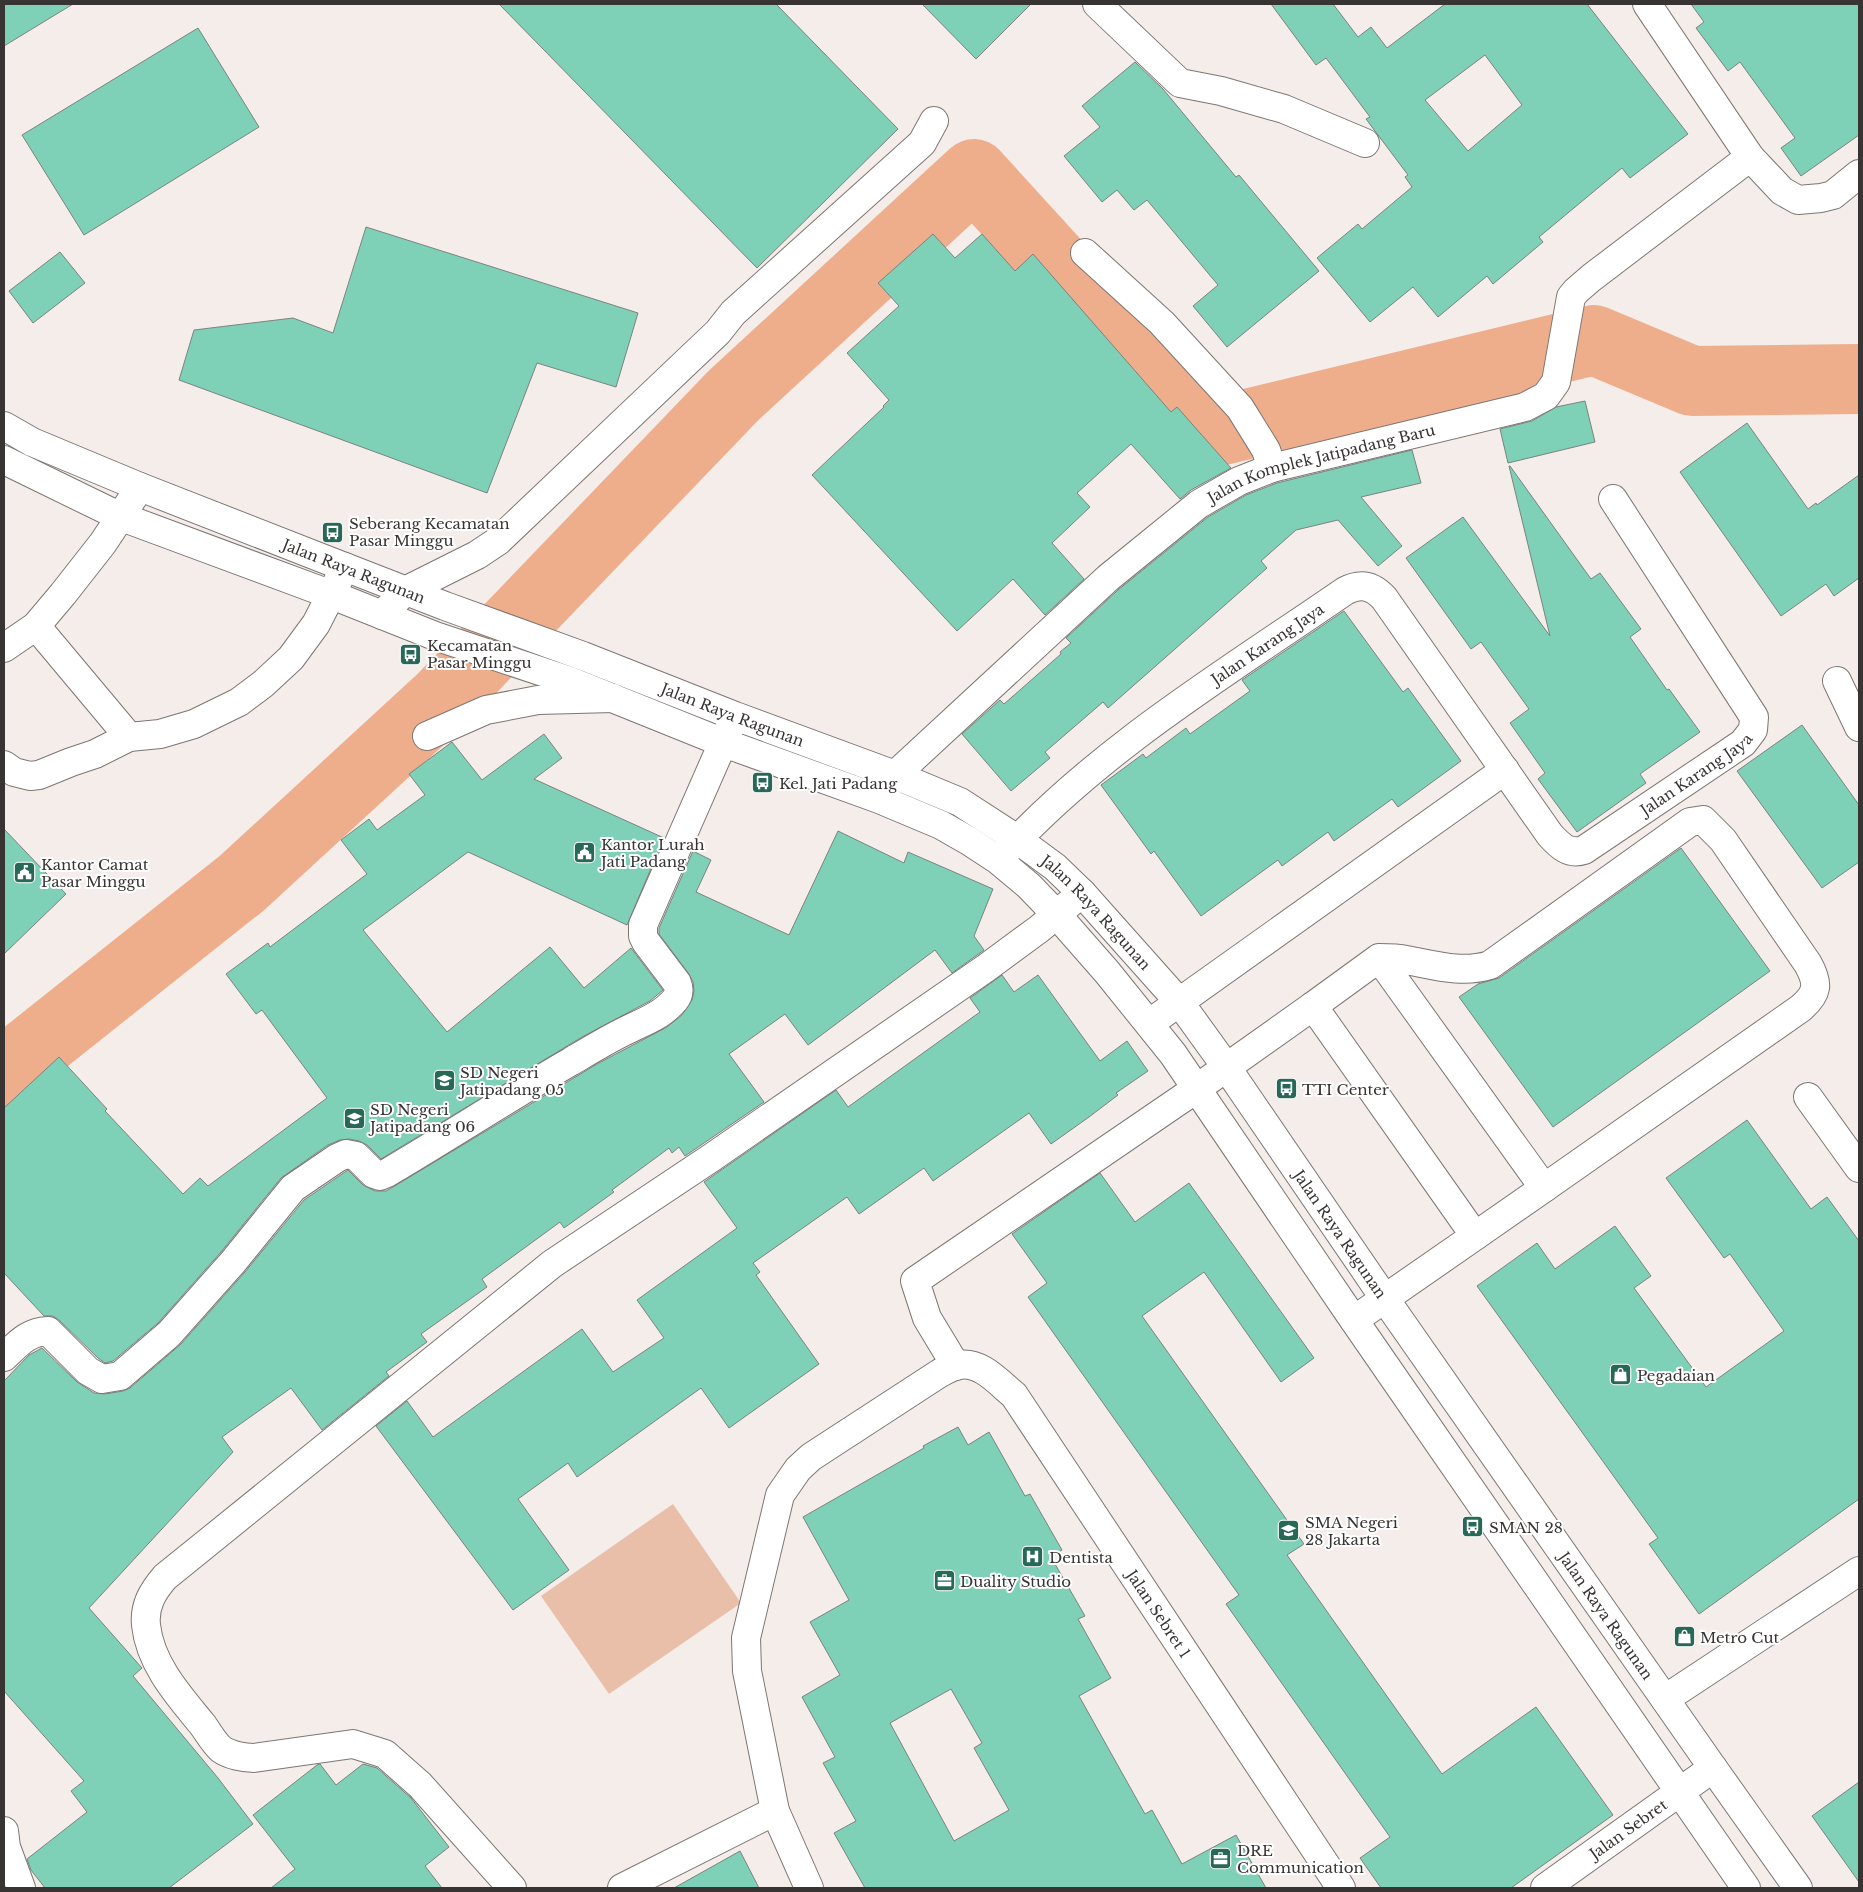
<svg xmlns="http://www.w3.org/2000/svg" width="1863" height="1892" viewBox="0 0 1863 1892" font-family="'Libre Baskerville',serif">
  <rect width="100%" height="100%" fill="#f4ede9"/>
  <path fill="#eabfaa" d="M 673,1504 L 741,1603 L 609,1694 L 541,1596 Z"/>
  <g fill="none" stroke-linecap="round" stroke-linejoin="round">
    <path stroke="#eeae8c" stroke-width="70" d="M 4,1072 L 242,883 L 442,699 L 733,396 L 974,174 L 1210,433 L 1594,340 L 1692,381 L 1859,379"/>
  </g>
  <path fill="#7ed0b7" stroke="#7b8380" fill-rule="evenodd" d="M 4,4 L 73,4 L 4,46 Z
    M 499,4 L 776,4 L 898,129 L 757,268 Z
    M 922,4 L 1031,4 L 976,59 Z
    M 1271,4 L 1333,4 L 1358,37 L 1371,27 L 1387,48 L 1445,4 L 1587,4 L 1688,134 L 1630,178 L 1622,168 L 1539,237 L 1543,242 L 1493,284 L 1487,276 L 1438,317 L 1413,287 L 1370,322 L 1317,258 L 1358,224 L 1362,229 L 1412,187 L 1405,177 L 1408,175 L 1366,119 L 1370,117 L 1326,58 L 1316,65 ZM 1485,55 L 1522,105 L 1468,151 L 1425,100 Z
    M 1691,4 L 1859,4 L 1859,135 L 1801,176 L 1781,148 L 1795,138 L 1740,62 L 1728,71 L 1696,28 L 1704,22 Z
    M 198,28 L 259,127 L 84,235 L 22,135 Z
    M 1135,62 L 1163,89 L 1236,177 L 1239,175 L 1319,271 L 1227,347 L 1193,306 L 1218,285 L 1147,200 L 1134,210 L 1117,190 L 1102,202 L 1064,156 L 1100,127 L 1082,106 Z
    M 366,227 L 638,313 L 616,387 L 537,363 L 487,493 L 179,380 L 194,330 L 293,318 L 333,333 Z
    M 933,234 L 955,258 L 982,234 L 1015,271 L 1033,254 L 1171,412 L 1177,407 L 1231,468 L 1191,490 L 1180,499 L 1131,444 L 1077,493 L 1090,507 L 1052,543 L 1084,579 L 1045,615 L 1013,579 L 957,631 L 812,475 L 884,407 L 883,406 L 889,400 L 847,353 L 899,306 L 878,283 Z
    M 60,252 L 85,283 L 33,323 L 9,291 Z
    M 1585,401 L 1595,442 L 1508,463 L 1500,429 L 1532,421 L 1556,407 Z
    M 1747,423 L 1808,509 L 1816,503 L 1817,505 L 1859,475 L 1859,578 L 1834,596 L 1826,584 L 1781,616 L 1680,472 Z
    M 1412,450 L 1421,483 L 1361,497 L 1402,546 L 1378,566 L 1338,520 L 1296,530 L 1261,561 L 1267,568 L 1108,708 L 1103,702 L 1045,752 L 1050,758 L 1011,791 L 962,734 L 1000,700 L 1004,704 L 1061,654 L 1060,652 L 1071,643 L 1066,638 L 1118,590 L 1208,517 L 1246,495 L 1277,483 Z
    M 1509,466 L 1510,466 L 1591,579 L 1600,573 L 1641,629 L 1630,637 L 1667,690 L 1669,689 L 1700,732 L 1640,774 L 1646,783 L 1577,832 L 1538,779 L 1545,773 L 1510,723 L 1529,709 L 1481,642 L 1471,649 L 1406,558 L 1463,517 L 1550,636 Z
    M 1344,611 L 1403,692 L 1408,688 L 1461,761 L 1398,807 L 1392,799 L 1334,841 L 1328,832 L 1282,866 L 1278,860 L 1201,916 L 1154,851 L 1151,854 L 1101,785 L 1143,754 L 1146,758 L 1186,728 L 1190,734 L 1250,691 L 1242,680 Z
    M 1802,725 L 1859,805 L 1859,862 L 1822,888 L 1737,771 Z
    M 544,734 L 562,758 L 534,779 L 664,838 L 627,925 L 468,852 L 363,930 L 447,1032 L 550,947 L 584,988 L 631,948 L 663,990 L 650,1001 L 582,1037 L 381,1159 L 367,1145 L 359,1141 L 349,1139 L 340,1140 L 328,1145 L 281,1178 L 221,1252 L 158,1323 L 113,1361 L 105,1363 L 98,1358 L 59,1320 L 53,1316 L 44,1316 L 4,1273 L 4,1108 L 59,1057 L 107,1109 L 105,1111 L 183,1194 L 200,1178 L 208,1186 L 327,1098 L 262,1010 L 256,1014 L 226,974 L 268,943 L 270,947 L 367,874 L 341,840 L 369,819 L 377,830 L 425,795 L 409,774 L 452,742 L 482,780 Z
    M 4,829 L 66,894 L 4,954 Z
    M 838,831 L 904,863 L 908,852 L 993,889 L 974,936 L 984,950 L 952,973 L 935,950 L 808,1045 L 785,1014 L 729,1054 L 764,1102 L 685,1156 L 679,1147 L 672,1153 L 669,1148 L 612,1190 L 614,1192 L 564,1228 L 560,1222 L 482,1279 L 487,1287 L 421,1334 L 427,1342 L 386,1372 L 389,1376 L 322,1430 L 291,1388 L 222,1437 L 233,1452 L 89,1608 L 142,1668 L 133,1676 L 218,1778 L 253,1824 L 169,1888 L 45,1888 L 31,1870 L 27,1859 L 87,1812 L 71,1791 L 84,1781 L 4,1691 L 4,1381 L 29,1355 L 42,1348 L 77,1382 L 94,1393 L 105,1394 L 123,1391 L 130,1388 L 181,1344 L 245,1272 L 304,1200 L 345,1172 L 348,1170 L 363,1185 L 375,1191 L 386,1191 L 393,1187 L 597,1064 L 667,1027 L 682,1015 L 692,1000 L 694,991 L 693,982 L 689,974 L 659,934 L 659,928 L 693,851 L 711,860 L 696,892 L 789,935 Z
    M 1681,848 L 1770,971 L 1553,1127 L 1459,997 L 1478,984 L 1499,978 Z
    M 1002,975 L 1014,992 L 1038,975 L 1100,1061 L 1127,1041 L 1148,1071 L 1116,1093 L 1118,1095 L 1089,1117 L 1051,1144 L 1029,1113 L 933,1181 L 924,1168 L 859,1214 L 847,1197 L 753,1263 L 760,1272 L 756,1275 L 819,1364 L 729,1428 L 701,1388 L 577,1477 L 568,1463 L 518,1499 L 569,1570 L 513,1610 L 376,1426 L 407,1401 L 433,1437 L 582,1329 L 613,1372 L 664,1338 L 637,1300 L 737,1228 L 704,1182 L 836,1090 L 848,1107 L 980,1012 L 970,998 Z
    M 1747,1120 L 1811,1209 L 1827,1197 L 1859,1241 L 1859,1499 L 1699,1614 L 1649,1544 L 1658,1538 L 1477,1286 L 1537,1243 L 1555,1269 L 1615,1226 L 1651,1276 L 1634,1288 L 1706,1387 L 1784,1331 L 1730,1254 L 1724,1258 L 1666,1178 Z
    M 1100,1173 L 1135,1222 L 1189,1183 L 1314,1358 L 1281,1382 L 1204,1272 L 1142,1316 L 1304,1544 L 1287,1555 L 1442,1774 L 1536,1707 L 1613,1815 L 1511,1888 L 1381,1888 L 1360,1858 L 1390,1837 L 1226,1604 L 1239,1595 L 1028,1297 L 1047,1283 L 1012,1234 Z
    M 958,1427 L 968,1445 L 989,1432 L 1025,1496 L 1030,1494 L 1062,1550 L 1051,1557 L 1085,1616 L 1078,1619 L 1111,1678 L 1079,1696 L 1145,1814 L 1152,1810 L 1182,1864 L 1236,1835 L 1266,1888 L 865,1888 L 834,1833 L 856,1821 L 823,1763 L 835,1757 L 802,1697 L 840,1675 L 810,1622 L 849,1600 L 803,1517 L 924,1448 L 923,1446 ZM 951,1689 L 982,1743 L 974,1748 L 1009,1810 L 954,1841 L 890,1723 Z
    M 320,1764 L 336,1785 L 363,1764 L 377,1768 L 411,1798 L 449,1847 L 425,1866 L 442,1888 L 271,1888 L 295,1869 L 253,1815 L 317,1765 Z
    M 1859,1782 L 1859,1882 L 1812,1816 Z
    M 740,1851 L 759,1888 L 674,1888 Z"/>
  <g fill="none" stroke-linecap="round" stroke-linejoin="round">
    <defs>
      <g id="minor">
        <path d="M 1097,4 L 1180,83 L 1221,91 L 1284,109 L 1365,143"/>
        <path d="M 1647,4 L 1750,157 L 1782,191 L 1798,200 L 1821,198 L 1833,195 L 1859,174"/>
        <path d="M 1085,253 L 1162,323 L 1240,408 L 1266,450 L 1272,468"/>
        <path d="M 382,615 L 405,591 L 477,555 L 498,541 L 718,332 L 733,313 L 922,143 L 934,121"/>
        <path d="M 36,626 L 129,737"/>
        <path d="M 4,648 L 36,626 L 63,594 L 103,543 L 140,487"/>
        <path d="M 1837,681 L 1859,727"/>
        <path d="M 427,736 L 486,710 L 538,700 L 613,698"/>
        <path d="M 4,765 L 14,772 L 30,776 L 39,775 L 71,762 L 95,754 L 129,737 L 160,734 L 194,724 L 239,702 L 263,684 L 291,658 L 316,624 L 345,567"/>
        <path id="s1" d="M 883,793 L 895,775 L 1108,578 L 1199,504 L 1239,481 L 1272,468 L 1525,407 L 1546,396 L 1556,382 L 1571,297 L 1576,291 L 1591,278 L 1750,157"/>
        <path id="s2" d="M 1001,857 C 1099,749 1226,673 1345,591 C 1360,583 1372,585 1384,598 L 1550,835 C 1560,846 1569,855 1584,850 L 1743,743 L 1753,730 L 1754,717 L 1613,499"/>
        <path d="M 1150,1023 L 1505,770"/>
        <path d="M 1808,1097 L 1859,1168"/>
        <path d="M 1475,1236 L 1544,1188"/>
        <path d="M 1354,1320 L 1475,1236 L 1313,1006 L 1379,958 L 1544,1188 L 1801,1008 C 1818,993 1819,984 1808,964 L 1723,840 L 1703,820 L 1690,822 L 1490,965 C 1462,974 1434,965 1406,960 C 1397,958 1388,958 1379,958"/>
        <path d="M 4,1357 C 18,1344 27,1332 48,1331 L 88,1371 L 102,1379 L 120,1376 L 169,1334 L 233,1262 L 293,1188 L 337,1158 L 346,1154 L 356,1156 L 374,1174 L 380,1176 L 387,1173 C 448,1137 508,1098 570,1062 C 587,1052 605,1041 623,1032 C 638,1024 657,1018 669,1006 C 677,999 681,993 677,983 L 646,942 L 643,936 L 643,925 L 733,720"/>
        <path d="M 956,1366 L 927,1318 L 915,1281 L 1196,1089 L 1313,1006"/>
        <path d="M 1665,1699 L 1859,1571"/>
        <path d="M 4,1831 L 6,1847 L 21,1888"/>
        <path d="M 512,1888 L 420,1785 L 385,1754 L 353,1744 L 254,1758 C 244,1758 229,1755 221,1749 C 214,1743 208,1732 202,1724 C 179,1696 150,1664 146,1625 C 144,1605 153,1591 165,1577 L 552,1264 L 711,1158 L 986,968 L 1039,929 L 1082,893"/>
        <path d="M 622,1888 L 775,1811"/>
        <path id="s3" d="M 809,1888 L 775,1811 L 747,1671 L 746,1638 L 780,1495 L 798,1469 L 811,1457 L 940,1373 C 946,1370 953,1366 959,1365 C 981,1361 999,1383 1014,1395 L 1341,1888"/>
        <path id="s4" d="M 1545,1888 L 1713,1768"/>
      </g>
      <g id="major">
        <path id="s5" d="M 4,426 L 32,442 L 140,487 L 319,557 L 445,606 L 583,656 L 735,716 L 895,775 L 960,802 L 1017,839 L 1055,867 L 1082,893 L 1180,1003 L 1227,1068 L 1385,1299 L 1713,1768 L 1798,1888"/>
        <path d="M 4,460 L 119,516 L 332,595 L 435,636 L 570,681 L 724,743 L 879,799 L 941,825 L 969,841 L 998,860 L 1029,886 L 1057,915 L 1107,972 L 1173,1054 L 1349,1313 L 1746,1888"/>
      </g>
    </defs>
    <use href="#minor" stroke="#7d7673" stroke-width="30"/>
    <use href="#major" stroke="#7d7673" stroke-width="30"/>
    <use href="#minor" stroke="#fff" stroke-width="28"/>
    <use href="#major" stroke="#fff" stroke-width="28"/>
  </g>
  <defs>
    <symbol id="bus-square" viewBox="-11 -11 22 22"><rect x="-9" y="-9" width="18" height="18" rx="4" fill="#276857" stroke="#fff"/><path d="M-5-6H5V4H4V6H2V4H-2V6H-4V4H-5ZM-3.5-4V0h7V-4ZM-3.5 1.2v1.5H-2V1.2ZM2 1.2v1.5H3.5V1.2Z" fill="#fff"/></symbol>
    <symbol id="civic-square" viewBox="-11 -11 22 22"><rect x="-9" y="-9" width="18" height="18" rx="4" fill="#276857" stroke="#fff"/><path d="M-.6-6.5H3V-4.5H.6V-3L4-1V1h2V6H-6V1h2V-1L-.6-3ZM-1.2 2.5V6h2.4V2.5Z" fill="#fff"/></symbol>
    <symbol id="school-square" viewBox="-11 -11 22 22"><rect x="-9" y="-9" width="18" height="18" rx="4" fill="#276857" stroke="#fff"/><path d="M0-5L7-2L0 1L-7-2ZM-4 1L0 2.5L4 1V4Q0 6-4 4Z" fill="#fff"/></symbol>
    <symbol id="shop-square" viewBox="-11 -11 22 22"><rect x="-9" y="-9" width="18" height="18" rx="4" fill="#276857" stroke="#fff"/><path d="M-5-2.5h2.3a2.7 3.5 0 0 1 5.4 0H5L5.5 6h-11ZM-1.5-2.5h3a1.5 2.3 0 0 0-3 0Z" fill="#fff"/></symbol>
    <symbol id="hospital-square" viewBox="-11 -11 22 22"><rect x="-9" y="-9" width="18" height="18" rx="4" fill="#276857" stroke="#fff"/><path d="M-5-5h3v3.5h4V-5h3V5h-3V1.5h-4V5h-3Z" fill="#fff"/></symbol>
    <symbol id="office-square" viewBox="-11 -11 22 22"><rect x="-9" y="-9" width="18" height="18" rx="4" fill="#276857" stroke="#fff"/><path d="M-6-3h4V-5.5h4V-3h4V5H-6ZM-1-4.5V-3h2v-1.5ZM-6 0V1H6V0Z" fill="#fff"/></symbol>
  </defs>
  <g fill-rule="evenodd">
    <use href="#bus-square" x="320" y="520" width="25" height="25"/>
    <use href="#bus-square" x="398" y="642" width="25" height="25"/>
    <use href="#bus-square" x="750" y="770" width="25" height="25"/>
    <use href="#civic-square" x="572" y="840" width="25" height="25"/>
    <use href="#civic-square" x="12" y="860" width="25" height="25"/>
    <use href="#school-square" x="432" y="1068" width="25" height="25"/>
    <use href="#bus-square" x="1274" y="1076" width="25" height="25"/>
    <use href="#school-square" x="342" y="1106" width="25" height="25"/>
    <use href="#shop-square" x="1608" y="1362" width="25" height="25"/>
    <use href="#bus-square" x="1460" y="1514" width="25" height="25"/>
    <use href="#school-square" x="1276" y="1518" width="25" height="25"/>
    <use href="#hospital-square" x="1020" y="1544" width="25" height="25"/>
    <use href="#office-square" x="932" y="1568" width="25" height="25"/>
    <use href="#shop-square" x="1672" y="1624" width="25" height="25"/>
    <use href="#office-square" x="1208" y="1846" width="25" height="25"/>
  </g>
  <g text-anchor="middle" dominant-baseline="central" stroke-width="4" stroke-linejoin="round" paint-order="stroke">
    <g font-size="15" fill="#373433" stroke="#fff">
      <text stroke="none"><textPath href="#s1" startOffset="559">Jalan Komplek Jatipadang Baru</textPath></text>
      <text stroke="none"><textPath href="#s5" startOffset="379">Jalan Raya Ragunan</textPath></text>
      <text stroke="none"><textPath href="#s2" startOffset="342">Jalan Karang Jaya</textPath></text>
      <text stroke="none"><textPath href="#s5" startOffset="784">Jalan Raya Ragunan</textPath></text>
      <text stroke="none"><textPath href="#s2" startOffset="944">Jalan Karang Jaya</textPath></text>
      <text stroke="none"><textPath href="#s5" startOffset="1204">Jalan Raya Ragunan</textPath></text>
      <text stroke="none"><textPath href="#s5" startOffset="1609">Jalan Raya Ragunan</textPath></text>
      <text stroke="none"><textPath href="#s3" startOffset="958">Jalan Sebret 1</textPath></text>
      <text stroke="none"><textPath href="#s5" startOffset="2074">Jalan Raya Ragunan</textPath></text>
      <text stroke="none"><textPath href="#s4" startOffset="102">Jalan Sebret</textPath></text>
    </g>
    <g font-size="15" fill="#373433" stroke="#fff" text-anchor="start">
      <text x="349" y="523">Seberang Kecamatan<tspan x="349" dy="17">Pasar Minggu</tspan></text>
      <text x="427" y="645">Kecamatan<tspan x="427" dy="17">Pasar Minggu</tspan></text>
      <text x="779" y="783">Kel. Jati Padang</text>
      <text x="601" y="844">Kantor Lurah<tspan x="601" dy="17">Jati Padang</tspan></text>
      <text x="41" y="864">Kantor Camat<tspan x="41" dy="17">Pasar Minggu</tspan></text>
      <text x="460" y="1072">SD Negeri<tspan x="460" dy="17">Jatipadang 05</tspan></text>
      <text x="1302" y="1089">TTI Center</text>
      <text x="370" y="1109">SD Negeri<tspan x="370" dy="17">Jatipadang 06</tspan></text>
      <text x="1637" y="1375">Pegadaian</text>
      <text x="1305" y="1522">SMA Negeri<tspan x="1305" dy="17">28 Jakarta</tspan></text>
      <text x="1489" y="1527">SMAN 28</text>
      <text x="1049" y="1557">Dentista</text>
      <text x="960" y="1581">Duality Studio</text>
      <text x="1700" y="1637">Metro Cut</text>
      <text x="1237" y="1850">DRE<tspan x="1237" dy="17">Communication</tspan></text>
    </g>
  </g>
  <rect width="1863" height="1892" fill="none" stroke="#373433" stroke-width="10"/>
</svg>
